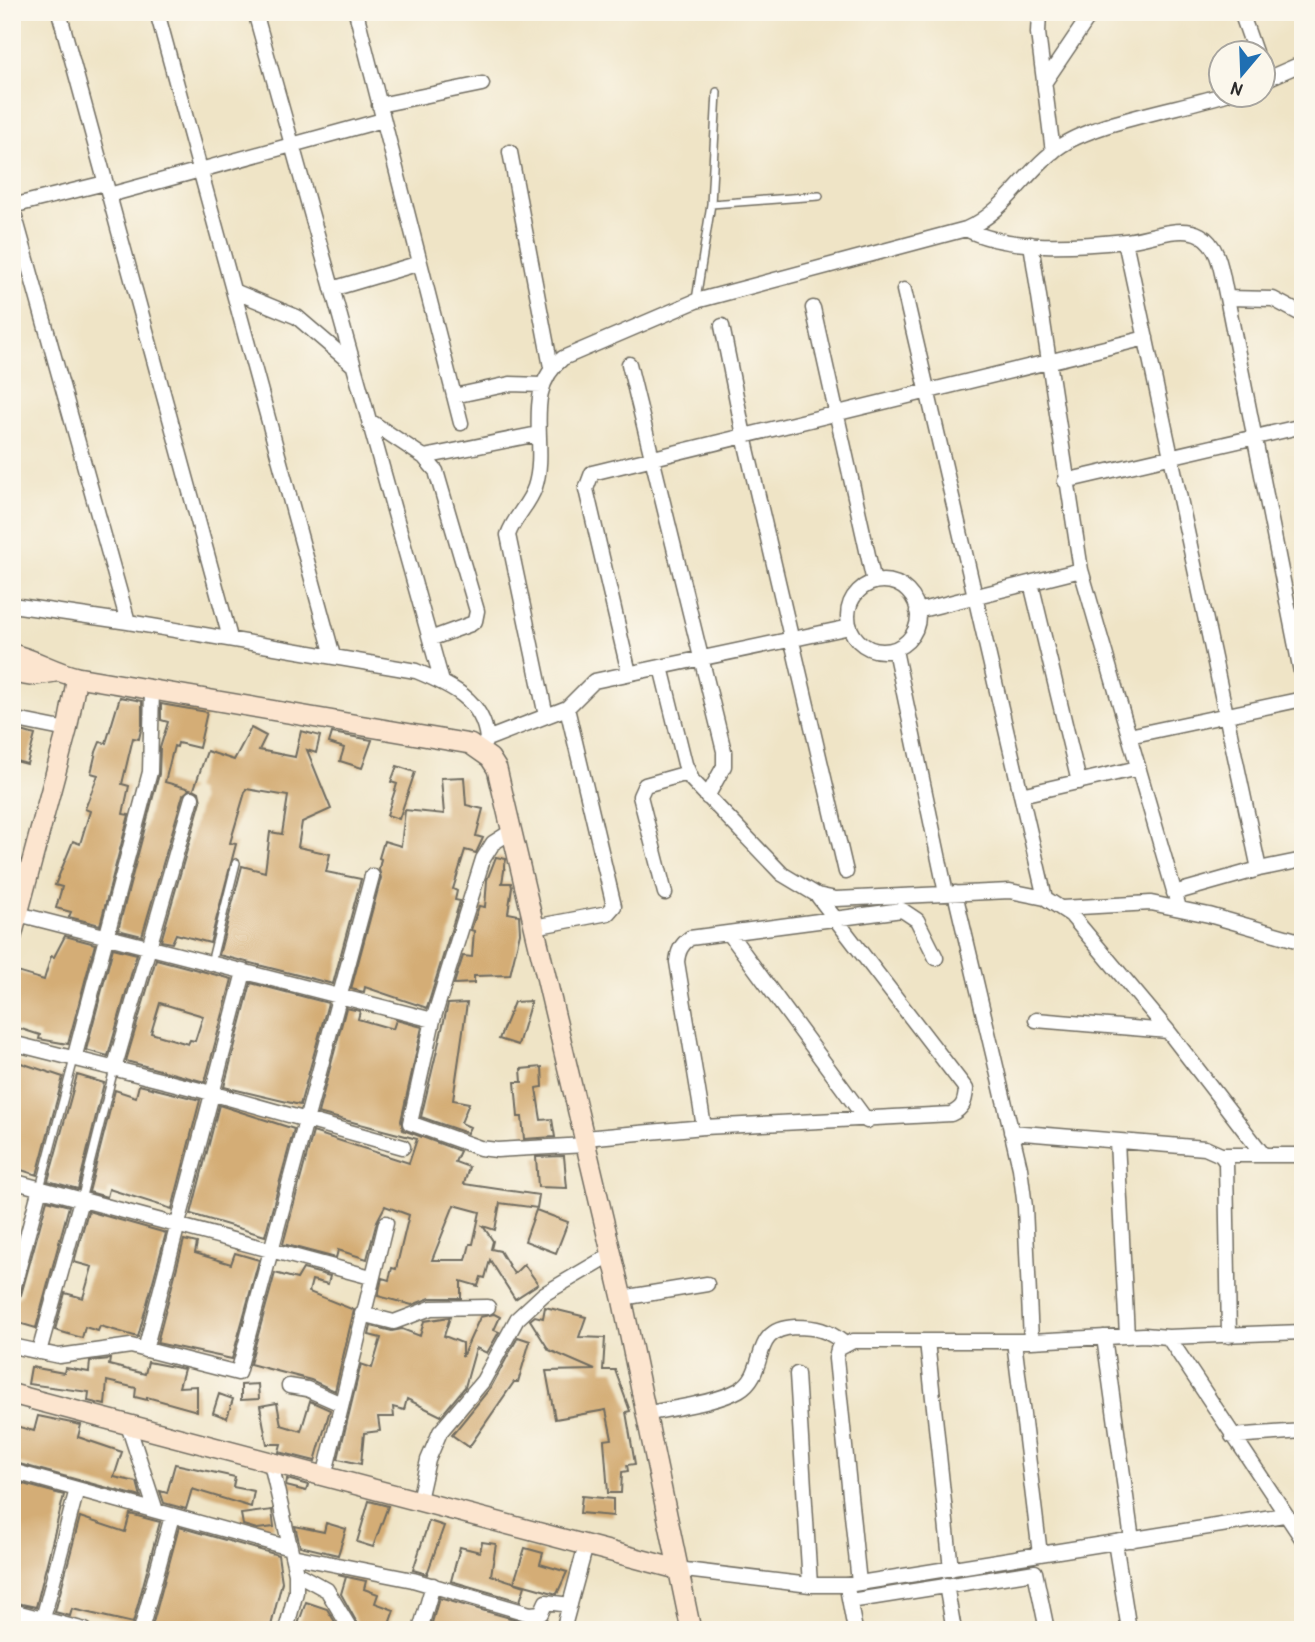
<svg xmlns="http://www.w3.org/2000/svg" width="1315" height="1642" viewBox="0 0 1315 1642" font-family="'Patrick Hand',sans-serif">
  <rect width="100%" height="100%" fill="#fbf7ec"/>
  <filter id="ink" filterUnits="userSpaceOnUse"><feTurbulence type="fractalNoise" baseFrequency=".0143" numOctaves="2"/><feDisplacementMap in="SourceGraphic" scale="14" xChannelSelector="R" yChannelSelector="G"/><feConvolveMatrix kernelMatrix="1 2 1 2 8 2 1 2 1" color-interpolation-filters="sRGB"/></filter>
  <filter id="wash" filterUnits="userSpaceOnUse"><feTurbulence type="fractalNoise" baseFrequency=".00686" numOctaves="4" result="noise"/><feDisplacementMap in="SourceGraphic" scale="28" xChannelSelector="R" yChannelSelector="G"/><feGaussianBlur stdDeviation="1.57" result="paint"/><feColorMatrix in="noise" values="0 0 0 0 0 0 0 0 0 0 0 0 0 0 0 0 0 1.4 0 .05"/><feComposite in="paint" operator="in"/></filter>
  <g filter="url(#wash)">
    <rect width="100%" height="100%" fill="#efe4c6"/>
    <g id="blocks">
      <path fill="#d4ad76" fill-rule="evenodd" d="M 120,697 L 142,701 L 142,725 L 139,739 L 133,738 L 122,784 L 129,786 L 123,814 L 129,815 L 100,925 L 69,917 L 71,912 L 56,908 L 62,887 L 55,885 L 73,841 L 80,844 L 90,811 L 85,809 L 98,775 L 91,773 L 96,752 L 100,742 L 106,743 Z
        M 161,704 L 207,712 L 199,748 L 178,743 L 177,747 L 174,746 L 165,782 L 190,789 L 183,795 L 142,936 L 118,930 L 159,774 L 160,748 L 168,722 L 161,720 Z
        M 251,728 L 266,736 L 259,750 L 295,757 L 301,731 L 320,736 L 316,753 L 307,750 L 331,809 L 302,822 L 298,847 L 330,854 L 326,872 L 361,879 L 333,984 L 219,955 L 242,866 L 265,872 L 270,832 L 282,834 L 288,796 L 246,789 L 230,843 L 236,844 L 210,943 L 176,934 L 172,943 L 161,941 L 201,801 L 199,792 L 194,789 L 207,751 L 234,760 Z
        M 18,730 L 35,735 L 27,764 L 12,760 Z
        M 332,733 L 372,740 L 362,768 L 340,761 L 344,748 L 329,743 Z
        M 397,766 L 415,772 L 399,819 L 387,815 L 397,784 L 391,782 Z
        M 464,777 L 466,805 L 483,809 L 476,836 L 483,838 L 476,853 L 465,850 L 453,889 L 457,891 L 455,900 L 460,901 L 427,1008 L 365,987 L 364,992 L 351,989 L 381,878 L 379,869 L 381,859 L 379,858 L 384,841 L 401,846 L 405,810 L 444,814 L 441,778 Z
        M 496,857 L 506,859 L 502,883 L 511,883 L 512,887 L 508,913 L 519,915 L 520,933 L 510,975 L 474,976 L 474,983 L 454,984 L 463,956 L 472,957 L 474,931 L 471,930 L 479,906 L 485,907 L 487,880 Z
        M 65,936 L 95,944 L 68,1044 L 39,1039 L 40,1035 L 12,1026 L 12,989 L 17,972 L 44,980 L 51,956 L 54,957 Z
        M 113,948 L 137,954 L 108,1056 L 86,1050 Z
        M 156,959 L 232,979 L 205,1082 L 126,1061 ZM 160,1003 L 203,1016 L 195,1041 L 190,1040 L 188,1044 L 151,1033 Z
        M 251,983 L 328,1003 L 300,1105 L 224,1087 Z
        M 531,1001 L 518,1045 L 499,1039 L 514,1002 Z
        M 467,1003 L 453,1100 L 469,1103 L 461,1123 L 470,1127 L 467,1133 L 421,1117 L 448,1004 Z
        M 346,1008 L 360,1011 L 358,1019 L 393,1029 L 396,1020 L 422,1027 L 401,1121 L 403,1130 L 460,1151 L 455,1162 L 469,1167 L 464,1184 L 539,1195 L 537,1208 L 500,1203 L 495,1230 L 483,1226 L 493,1241 L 491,1249 L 500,1251 L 514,1274 L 524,1264 L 538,1284 L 515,1299 L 490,1260 L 485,1278 L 481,1277 L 478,1286 L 461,1281 L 461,1298 L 430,1298 L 412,1305 L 378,1296 L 382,1278 L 389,1280 L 392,1268 L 396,1269 L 409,1215 L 385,1206 L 377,1221 L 367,1259 L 338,1250 L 336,1258 L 283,1244 L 313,1132 L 409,1163 L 417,1139 L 318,1113 ZM 454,1205 L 480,1212 L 473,1244 L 470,1244 L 466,1260 L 432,1260 Z
        M 12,1060 L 63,1077 L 37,1175 L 12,1167 Z
        M 542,1067 L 543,1087 L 536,1088 L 541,1120 L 552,1119 L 555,1137 L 524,1139 L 522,1117 L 518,1117 L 515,1082 L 522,1082 L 521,1069 Z
        M 77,1075 L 104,1083 L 78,1189 L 48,1181 Z
        M 139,1085 L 200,1100 L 172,1209 L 109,1189 L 107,1197 L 89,1192 L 115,1090 L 136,1097 Z
        M 219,1105 L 294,1129 L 265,1236 L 191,1214 Z
        M 564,1156 L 567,1188 L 538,1187 L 536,1157 Z
        M 47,1200 L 69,1206 L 36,1328 L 12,1321 L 12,1302 L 21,1295 Z
        M 536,1210 L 568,1222 L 556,1253 L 525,1241 Z
        M 88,1211 L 166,1233 L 138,1337 L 100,1326 L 98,1331 L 85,1327 L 82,1338 L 55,1330 L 65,1293 L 83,1298 L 92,1267 L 74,1262 Z
        M 184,1240 L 197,1243 L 195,1253 L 231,1264 L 235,1253 L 259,1260 L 232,1359 L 157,1343 Z
        M 303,1269 L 330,1276 L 328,1284 L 312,1280 L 309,1292 L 354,1310 L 335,1391 L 311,1380 L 250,1364 L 275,1273 L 297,1279 Z
        M 545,1307 L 586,1317 L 579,1337 L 605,1338 L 603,1370 L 615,1370 L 630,1411 L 626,1412 L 635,1464 L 627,1465 L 628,1471 L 622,1472 L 621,1493 L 608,1493 L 604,1440 L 612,1439 L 606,1410 L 555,1419 L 546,1371 L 595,1370 L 549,1350 L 530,1320 L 535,1316 L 543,1318 Z
        M 494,1314 L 500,1317 L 494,1330 L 499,1332 L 487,1353 L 476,1348 L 465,1387 L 441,1416 L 407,1399 L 404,1410 L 393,1407 L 394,1417 L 378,1417 L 380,1431 L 364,1433 L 361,1464 L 338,1459 L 361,1364 L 372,1368 L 381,1338 L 369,1335 L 371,1326 L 392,1331 L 402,1329 L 420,1336 L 424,1321 L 450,1317 L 444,1336 L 462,1343 L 462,1357 L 480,1317 Z
        M 518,1337 L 530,1341 L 518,1382 L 514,1382 L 469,1447 L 452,1435 L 491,1387 Z
        M 110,1359 L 109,1365 L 145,1374 L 148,1362 L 184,1369 L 179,1387 L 197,1386 L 197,1411 L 147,1397 L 147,1400 L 135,1397 L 136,1388 L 107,1381 L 105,1405 L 88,1401 L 89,1392 L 28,1384 L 31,1367 L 64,1373 L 65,1368 L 89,1372 L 90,1361 Z
        M 258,1384 L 259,1399 L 241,1400 L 241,1385 Z
        M 219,1394 L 233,1399 L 227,1418 L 213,1413 Z
        M 310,1401 L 330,1410 L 315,1461 L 279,1452 L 281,1444 L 267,1444 L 260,1406 L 277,1403 L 281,1425 L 301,1431 Z
        M 38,1416 L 81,1425 L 78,1437 L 122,1452 L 114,1477 L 137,1482 L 141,1497 L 12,1462 L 12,1425 L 34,1431 Z
        M 175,1464 L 235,1477 L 233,1487 L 254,1491 L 251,1507 L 192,1489 L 186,1509 L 164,1503 L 160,1491 L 167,1493 Z
        M 287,1479 L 308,1485 L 306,1491 L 286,1486 Z
        M 12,1481 L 64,1495 L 36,1607 L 12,1602 Z
        M 582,1496 L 613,1499 L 613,1516 L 580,1513 Z
        M 369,1501 L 388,1506 L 373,1547 L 357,1542 Z
        M 272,1510 L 274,1527 L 257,1529 L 243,1525 L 241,1514 Z
        M 130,1514 L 160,1522 L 133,1623 L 72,1609 L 70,1616 L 55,1612 L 80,1517 L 125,1532 Z
        M 429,1521 L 444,1526 L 427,1574 L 413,1570 Z
        M 326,1523 L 346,1529 L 338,1555 L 300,1546 L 295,1526 L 324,1532 Z
        M 179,1527 L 278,1555 L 282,1582 L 270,1630 L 228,1630 L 208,1623 L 206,1630 L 151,1630 Z
        M 482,1542 L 496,1544 L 491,1575 L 525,1586 L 520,1601 L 451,1581 L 460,1547 L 480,1552 Z
        M 525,1548 L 543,1553 L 540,1564 L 567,1572 L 557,1594 L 514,1582 Z
        M 338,1575 L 366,1581 L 364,1589 L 378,1594 L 375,1603 L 394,1610 L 387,1630 L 361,1630 L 341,1594 L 346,1577 Z
        M 439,1598 L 528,1623 L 526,1630 L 430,1630 Z
        M 306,1602 L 327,1609 L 340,1630 L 296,1630 Z"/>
    </g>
  </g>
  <g filter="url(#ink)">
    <use href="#blocks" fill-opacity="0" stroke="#706c61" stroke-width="2"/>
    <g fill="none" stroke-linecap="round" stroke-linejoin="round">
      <defs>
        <path id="lane" d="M 711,204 L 819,196
          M 696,300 L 711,204 L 717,92
          M 211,963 L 236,863
          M 40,1188 L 74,1059
          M 81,1200 L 114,1069"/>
        <path id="street" d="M 59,12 L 230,638
          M 157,12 L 333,656
          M 255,12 L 442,682
          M 356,12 L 461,423
          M 1039,12 L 1038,33 L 1053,152
          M 1241,12 L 1255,52
          M 1262,81 L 1303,63
          M 1044,83 L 1092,12
          M 379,105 L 482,84
          M 510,152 L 551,367
          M 109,195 L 383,120
          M 12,206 L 128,622 L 416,671 C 450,685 483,699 487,739 L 481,749
          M 12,206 L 105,183
          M 966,229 C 1008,251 1079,246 1126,241 C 1147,239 1181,224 1200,235 C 1221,246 1222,278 1227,298 L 1303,682
          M 1125,241 L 1259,869 L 1303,860
          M 1031,244 L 1081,570 L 1179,908
          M 332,289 L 420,263
          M 904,290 L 1045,898
          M 234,291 L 297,317 L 353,365
          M 1227,298 L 1273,299 L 1303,315
          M 813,308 L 874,582
          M 722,326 L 744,436 L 846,872
          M 629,364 L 724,751 L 724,766 L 707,797
          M 454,396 L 510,384 L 542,385
          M 370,421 L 424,457 L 436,471 L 477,611 L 475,621 L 471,624 L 430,639
          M 424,457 L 538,434
          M 1065,481 L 1303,426
          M848 616a35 35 0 1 1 70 0a35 35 0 1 1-70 0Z
          M 1031,583 L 1079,782
          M 12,605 L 128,622
          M 917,611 L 1081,570
          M 895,650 L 946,893
          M 661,667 L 685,764 L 692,780 L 782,874 L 817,895 L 836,899 L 1010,891 L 1045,898 L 1071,915 L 1168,1031 L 1261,1152
          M 629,673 L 586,489 L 592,473 L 1146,338
          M 546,716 L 508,535 C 514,517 529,505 535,487 C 549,444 521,391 563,358 L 696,301 L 966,229 C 1006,212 1027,168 1062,145 C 1100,121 1181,108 1226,94
          M 12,719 L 67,730
          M 1129,736 L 1303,699
          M 487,739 L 567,708 L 594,681 L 850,627
          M 1021,795 L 1138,768
          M 512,831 L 493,843 L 483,859 L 433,1020 L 410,1123 L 480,1148 L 497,1150 L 586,1145
          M 665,893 L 640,796 L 645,785 L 688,773
          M 955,893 L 1020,1168 L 1025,1207 L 1031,1341 L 1144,1335 L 1168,1337 L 1303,1540
          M 1174,893 L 1259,869
          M 1062,908 L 1151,903 L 1209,915 L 1303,942
          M 18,914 L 433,1020
          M 534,927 L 608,913 L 614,906 L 567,708
          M 729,933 L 867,1121
          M 1036,1020 L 1168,1031
          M 12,1043 L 200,1090 L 403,1147
          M 74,1059 L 150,772 L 152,690
          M 114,1069 L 192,798
          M 704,1127 L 677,962 C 678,951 681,945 690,938 L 902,910 L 917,920 L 936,958
          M 1011,1132 L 1205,1148 L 1221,1155 L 1226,1162 L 1229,1336
          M 585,1138 L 704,1127 L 951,1114 C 963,1108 965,1103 966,1089 L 817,895
          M 1117,1141 L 1127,1336
          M 1221,1155 L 1303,1155
          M 12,1181 L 371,1277
          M 12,1293 L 40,1188
          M 622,1298 L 707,1284
          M 362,1314 L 394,1322 L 431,1308 L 488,1307
          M 1104,1337 L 1132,1540
          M 1168,1337 L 1303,1332
          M 927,1341 L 951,1569
          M 1014,1341 L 1040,1554
          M 12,1346 L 59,1356 L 131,1346 L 238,1373 L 372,876
          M 145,1350 L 244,972
          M 39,1352 L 81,1200
          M 797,1374 L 810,1585
          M 289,1386 L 307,1389 L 341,1404
          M 646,1414 C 672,1408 716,1403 739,1390 C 770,1372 748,1329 795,1327 C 817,1327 827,1330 844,1343
          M 128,1425 L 156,1511
          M 1232,1436 L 1303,1431
          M 271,1463 L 296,1573 L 296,1592 L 286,1630
          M 12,1471 L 290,1548
          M 324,1477 L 386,1223
          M 419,1500 L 428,1460 L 440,1432 L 483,1381 L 517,1319 L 544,1294 L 612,1254
          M 1115,1542 L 1129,1630
          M 292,1556 L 413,1580 L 530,1614 L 541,1613 L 546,1602 L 570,1605
          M 677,1569 L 810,1585 L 847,1585 L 1284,1515
          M 296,1573 L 327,1590 L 351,1630
          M 859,1583 L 836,1359 L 838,1349 L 853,1341 L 1031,1341
          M 946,1585 L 954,1630
          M 848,1593 L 855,1630
          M 850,1601 L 1035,1572 L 1047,1630
          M 12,1611 L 85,1630
          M 40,1630 L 77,1489
          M 141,1630 L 172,1516
          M 420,1630 L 433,1585
          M 563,1630 L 586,1545"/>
        <path id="secondary" d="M 12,654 C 35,659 54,672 77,677 L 67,730 L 12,936
          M 12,673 L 30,676 L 55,672
          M 77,677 L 470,744 L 490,758 L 497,769 L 622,1298 L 691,1630
          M 12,1394 L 677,1569"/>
      </defs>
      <use href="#lane" stroke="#706c61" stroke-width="10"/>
      <use href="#street" stroke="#706c61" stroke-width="17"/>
      <use href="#secondary" stroke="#706c61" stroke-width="22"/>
      <use href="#lane" stroke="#fff" stroke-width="7"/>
      <use href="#street" stroke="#fff" stroke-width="14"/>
      <use href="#secondary" stroke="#fce5cf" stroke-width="19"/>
    </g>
  </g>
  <rect width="1315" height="1642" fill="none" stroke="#fbf7ec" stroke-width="42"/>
  <g transform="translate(1242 74) rotate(199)"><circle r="33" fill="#fbf7ec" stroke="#a8a59f" stroke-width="2"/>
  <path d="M0-5L12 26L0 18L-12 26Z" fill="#1f6fb2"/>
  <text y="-10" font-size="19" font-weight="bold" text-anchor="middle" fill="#2b2b2b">N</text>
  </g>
</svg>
